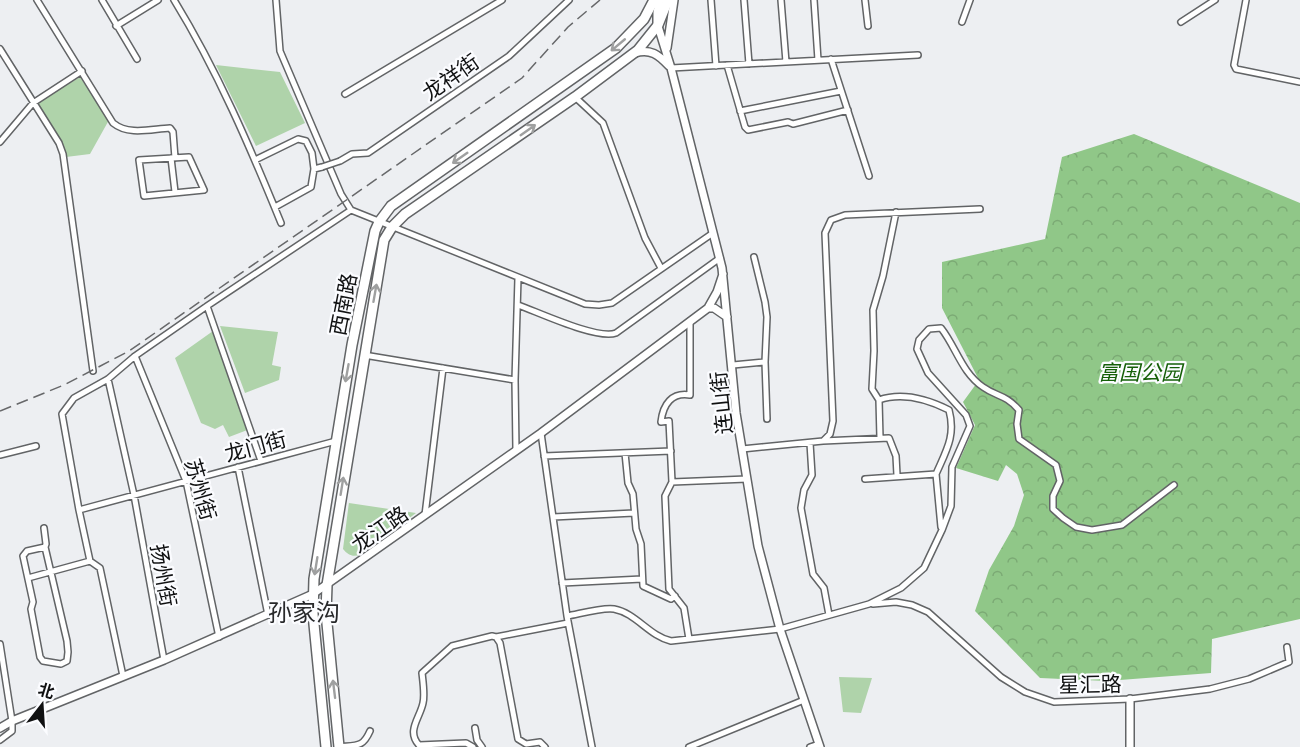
<svg xmlns="http://www.w3.org/2000/svg" width="1300" height="747" viewBox="0 0 1300 747" font-family="Georgia,'Noto Sans SC',serif">
  <defs>
    <pattern id="forest-crowns" width="20" height="18" patternUnits="userSpaceOnUse" patternTransform="scale(1.5)"><rect width="20" height="18" fill="#90c788"/><path d="M2 6a3 3 0 1 1 6 0M12 15a3 3 0 1 1 6 0" fill="none" stroke="#7baa74"/></pattern>
  </defs>
  <rect width="100%" height="100%" fill="#edeff2"/>
  <path fill="url(#forest-crowns)" d="M 1134,134 L 1300,203 L 1300,619 L 1212,639 L 1211,673 L 1107,681 L 1040,678 L 975,611 L 989,570 L 1014,526 L 1024,495 L 1017,474 L 1006,465 L 998,481 L 956,468 L 975,425 L 963,402 L 979,380 L 942,308 L 942,262 L 1045,239 L 1062,157 Z"/>
  <path fill="#afd3aa" d="M 216,65 L 280,72 L 305,123 L 256,146 Z
    M 80,77 L 109,120 L 90,154 L 66,157 L 63,145 L 37,103 Z
    M 220,326 L 278,332 L 272,365 L 281,367 L 279,380 L 245,393 Z
    M 213,331 L 250,429 L 229,437 L 223,425 L 215,429 L 201,423 L 175,358 Z
    M 349,502 L 349,503 L 416,513 L 360,555 C 352,557 348,555 343,549 Z
    M 839,677 L 872,678 L 861,713 L 843,712 Z"/>
  <g fill="none" stroke-linecap="round" stroke-linejoin="round">
    <defs>
      <path id="minor" d="M 37,0 L 113,123 C 129,136 151,129 170,128 L 173,132 L 175,158
        M 102,0 L 137,59
        M 174,0 C 217,70 250,147 281,223
        M 276,0 L 280,51 L 341,194 L 351,210 L 585,304 L 599,305 L 612,303 L 713,233
        M 711,0 L 716,66
        M 744,0 L 749,64
        M 781,0 L 786,62
        M 814,0 L 818,60
        M 865,0 L 868,26
        M 1246,0 L 1234,65 L 1236,69 L 1300,82
        M 962,22 L 970,0
        M 1181,22 L 1215,0
        M 116,26 L 158,0
        M 0,49 L 59,143 L 63,154 L 93,371
        M 831,59 L 869,176
        M 727,65 L 745,127 L 748,130 L 788,122 L 793,124 L 848,110
        M 671,68 L 918,55
        M 345,94 L 502,0
        M 575,97 L 603,123 L 645,238 L 661,268
        M 740,111 L 841,91
        M 0,142 L 33,103 L 82,71
        M 189,157 L 204,190 L 144,196 L 139,160 Z
        M 171,158 L 175,192
        M 255,160 L 298,139 L 306,141 L 312,153 L 314,169 L 322,167
        M 340,161 L 352,154 L 368,153 L 509,56 L 569,0
        M 275,207 L 311,187 L 314,169
        M 754,257 L 765,302 L 767,317 L 765,362 L 767,419
        M 518,305 C 538,312 597,340 616,333 L 720,258
        M 207,306 L 261,461
        M 364,355 L 515,380
        M 135,356 L 186,481 L 219,637
        M 733,365 L 765,362
        M 108,379 L 134,495 L 164,660
        M 879,400 C 902,392 927,399 949,410 C 956,436 946,451 936,474
        M 541,433 L 567,616 L 592,747
        M 880,438 L 879,400 L 872,389 L 874,351 L 873,310 L 883,276 L 896,212
        M 823,441 L 889,438 L 896,456 L 897,475
        M 810,443 L 812,475 L 804,490 L 801,508 L 813,574 L 824,588 L 829,615
        M 742,449 L 823,441 L 830,434 L 833,421 L 825,233 L 831,220 L 845,215 L 980,209
        M 516,450 L 515,380 L 518,278
        M 625,453 L 628,483 L 633,494 L 636,529 L 641,544 L 643,586 L 671,599 L 675,596
        M 0,455 L 36,446
        M 544,456 L 671,451
        M 238,467 L 268,615
        M 865,479 L 936,474 L 941,527
        M 672,482 L 747,479
        M 79,510 L 336,441
        M 425,515 L 443,368
        M 553,517 L 634,513
        M 44,528 L 46,544 L 45,547 L 67,641 L 68,652 L 67,661 L 61,664 L 43,661 L 40,657 L 31,609 L 33,602 L 23,556 L 27,551 L 45,547
        M 28,578 L 90,561
        M 562,583 L 642,579
        M 873,604 L 896,602 L 912,605 L 928,612 L 1001,677 L 1025,692 L 1054,702 L 1130,699 L 1210,689 L 1249,679 L 1289,662 L 1287,647
        M 567,616 C 579,614 603,607 614,609 C 636,613 649,636 671,641 L 780,629 L 869,604 L 901,588 L 924,568 L 942,530 L 951,506 L 952,467 L 970,426 L 966,415 L 928,373 L 917,349 L 919,340 L 929,329 L 941,328 C 956,347 962,373 983,387 C 997,397 1005,394 1019,410 L 1017,424 L 1019,439 L 1056,465 L 1060,481 L 1053,496 L 1053,509 L 1063,518 L 1076,527 L 1092,530 L 1122,525 L 1174,485
        M 496,637 L 568,623
        M 689,639 L 684,608 L 669,589 L 665,496 L 672,482 L 669,421 L 661,422 C 663,404 672,392 690,395 L 690,321
        M 0,644 L 12,721 L 12,731 L 0,740
        M 123,676 L 100,568 L 90,561 L 79,510 L 62,414 L 74,398 L 108,379 L 135,356 L 207,306 L 351,210
        M 475,728 L 477,740 L 482,747
        M 339,747 C 358,745 363,747 370,731
        M 473,747 L 466,743 L 419,745 C 406,731 420,718 423,703 C 425,695 423,682 422,673 L 452,646 L 492,636 L 496,637 L 500,643 L 518,739 L 526,744 L 540,742 L 545,747
        M 689,747 L 804,700
        M 810,747 L 819,744"/>
      <path id="tertiary" d="M 660,0 L 657,12 L 657,23 L 671,68 L 722,268 L 736,413 L 758,546 L 780,629 L 820,747
        M 667,48 L 674,0
        M 635,53 C 650,48 659,55 669,66
        M 708,308 L 714,308 L 727,317
        M 1130,699 L 1130,747
        M 0,728 L 12,721 L 164,660 L 313,594 L 541,433 L 708,308 L 717,292 L 723,274"/>
      <path id="primary" d="M 326,747 L 313,614 L 314,579 L 352,345 L 375,231 L 379,222 L 391,206 L 616,48 L 644,19 L 654,0
        M 339,747 L 326,613 L 327,585 L 384,240 L 392,227 L 405,214 L 575,97 L 638,50 L 658,25 L 668,0"/>
    </defs>
    <use href="#minor" stroke="#626466" stroke-width="8"/>
    <use href="#tertiary" stroke="#626466" stroke-width="10"/>
    <use href="#primary" stroke="#626466" stroke-width="12"/>
    <use href="#minor" stroke="#fff" stroke-width="5"/>
    <use href="#tertiary" stroke="#fff" stroke-width="7"/>
    <use href="#primary" stroke="#fff" stroke-width="9"/>
    <path stroke="#67686a" stroke-width="1.5" stroke-dasharray="12 6" stroke-linecap="butt" d="M 0,411 L 64,385 L 129,351 L 522,78 L 568,27 L 600,0"/>
    <defs>
      <path id="minor-bridge" d="M 322,167 L 340,161"/>
    </defs>
    <use href="#minor-bridge" stroke="#626466" stroke-width="8" stroke-linecap="butt"/>
    <use href="#minor-bridge" stroke="#fff" stroke-width="5"/>
  </g>
  <defs><path id="oneway-shaft" d="M-6 0H5M1.5-3L5.5 0L1.5 3" fill="none" stroke-width="1.6" stroke-linecap="round" stroke-linejoin="round" transform="scale(1.5)"/></defs>
  <g stroke="#9fa0a0">
    <use href="#oneway-shaft" transform="translate(618 45) rotate(140)"/>
    <use href="#oneway-shaft" transform="translate(528 130) rotate(-35)"/>
    <use href="#oneway-shaft" transform="translate(460 158) rotate(145)"/>
    <use href="#oneway-shaft" transform="translate(375 293) rotate(-80)"/>
    <use href="#oneway-shaft" transform="translate(347 373) rotate(100)"/>
    <use href="#oneway-shaft" transform="translate(342 486) rotate(-81)"/>
    <use href="#oneway-shaft" transform="translate(316 566) rotate(99)"/>
    <use href="#oneway-shaft" transform="translate(334 689) rotate(-97)"/>
  </g>
  <g text-anchor="middle" dominant-baseline="central" stroke-width="4.5" stroke-linejoin="round" paint-order="stroke">
    <g font-size="21" fill="#101112" stroke="#fbfcff">
      <text transform="translate(450 76) rotate(-35)">龙祥街</text>
      <text transform="translate(342 304) rotate(-79)">西南路</text>
      <text transform="translate(720 403) rotate(-96)">连山街</text>
      <text transform="translate(255 445) rotate(-15)">龙门街</text>
      <text transform="translate(202 489) rotate(74)">苏州街</text>
      <text transform="translate(379 528) rotate(-35)">龙江路</text>
      <text transform="translate(165 575) rotate(80)">扬州街</text>
      <text transform="translate(1090 683) rotate(-1)">星汇路</text>
    </g>
    <g font-size="21" font-style="italic" fill="#155f08" stroke="#fbfcff">
      <text x="1140" y="371">富国公园</text>
    </g>
    <g font-size="24" fill="#28292b" stroke="#fbfcff">
      <text x="304" y="610">孙家沟</text>
    </g>
  </g>
  <g transform="translate(42 705) rotate(17)" stroke="#fbfcff" stroke-width="4.5" paint-order="stroke">
  <path d="M0-4.5L10 22L0 15L-10 22Z" fill="#101112"/>
  <text y="-9" font-size="16" font-weight="bold" text-anchor="middle" fill="#101112">北</text>
  </g>
</svg>
